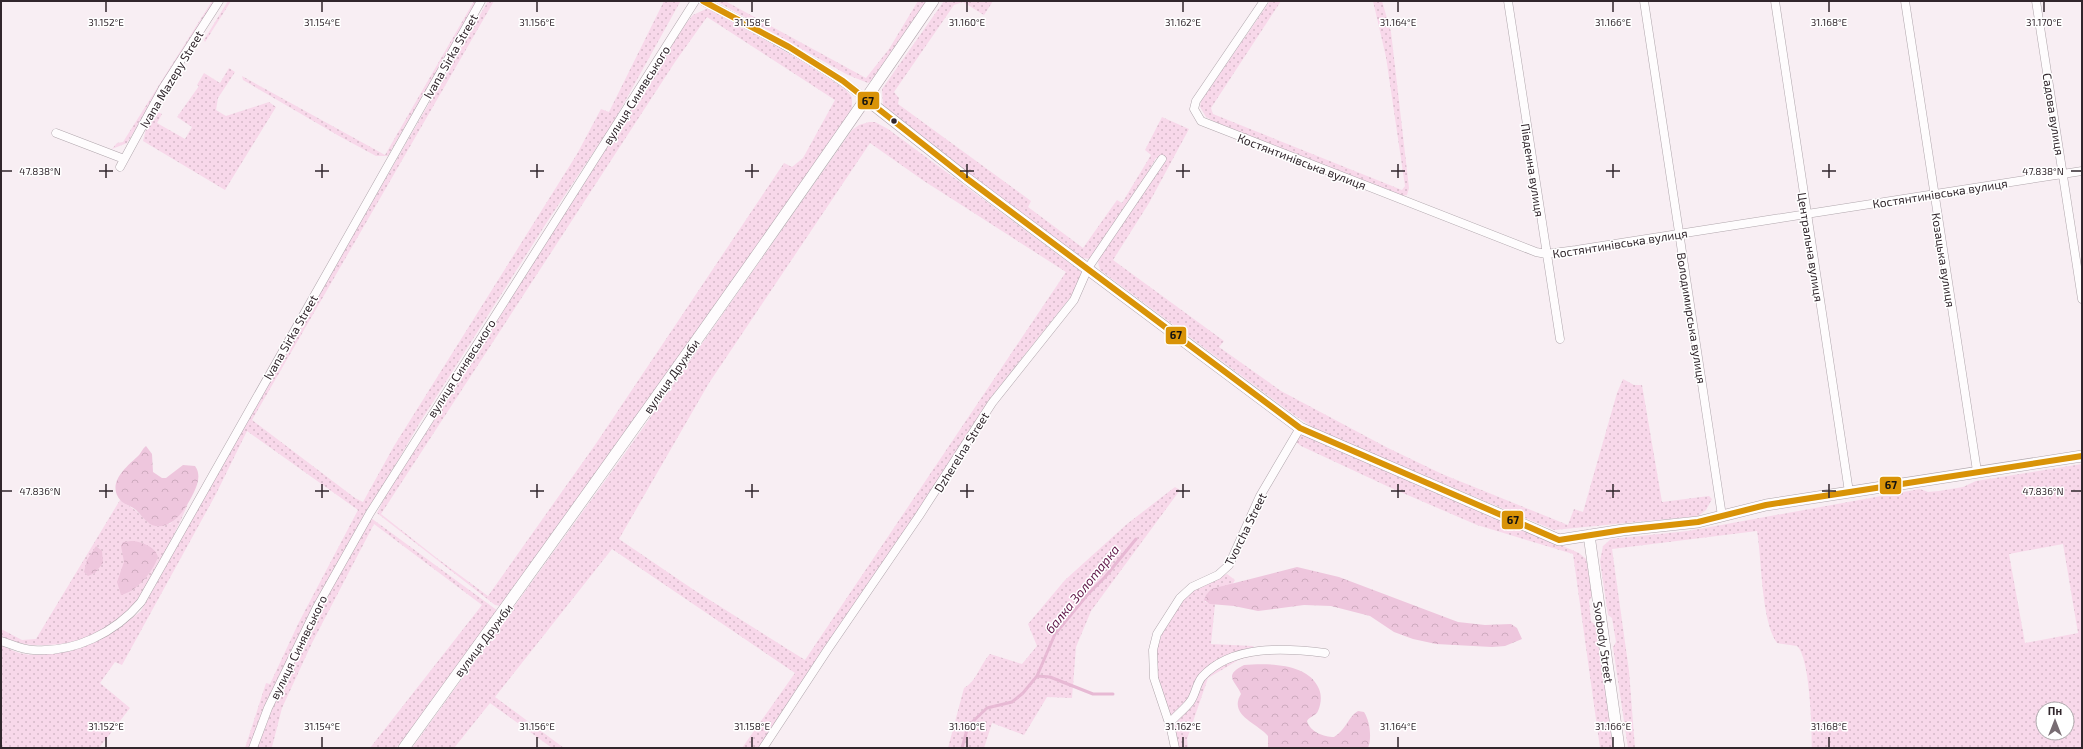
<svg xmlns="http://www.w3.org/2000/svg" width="2083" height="749" viewBox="0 0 2083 749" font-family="'Exo 2',sans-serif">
  <defs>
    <pattern id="green-dots" width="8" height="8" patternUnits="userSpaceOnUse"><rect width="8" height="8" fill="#f8d8ea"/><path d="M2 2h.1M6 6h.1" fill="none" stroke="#d5b9c9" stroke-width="1.8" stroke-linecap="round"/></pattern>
    <pattern id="forest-crowns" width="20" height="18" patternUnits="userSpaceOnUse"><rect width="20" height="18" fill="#eec6dd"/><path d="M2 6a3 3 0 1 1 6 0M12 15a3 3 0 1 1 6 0" fill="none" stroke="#cdaabe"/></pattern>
  </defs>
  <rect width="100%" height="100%" fill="#f8eef3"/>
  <path fill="url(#green-dots)" fill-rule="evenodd" d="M 212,1 L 216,1 L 127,143 L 112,149 L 117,143 L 123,142 Z
    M 228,1 L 231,1 L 205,42 L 204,40 Z
    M 474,1 L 477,1 L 388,156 L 376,156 L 339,136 L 243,80 L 242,76 L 385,155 Z
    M 488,1 L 494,1 L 252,420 L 355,498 L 363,502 L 394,446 L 577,154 L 601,109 L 609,112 L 664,1 L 680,2 L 613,123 L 547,222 L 419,424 L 314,606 L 251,748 L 245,748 L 266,683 L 270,684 L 299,622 L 358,510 L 247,431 L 216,494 L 122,665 L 115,662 L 100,683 L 130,708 L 99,748 L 1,748 L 1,645 C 8,648 16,653 24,654 C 34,656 47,654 58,652 C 95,646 112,634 141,611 L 283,357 Z
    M 716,1 L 725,1 L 866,78 L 889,49 L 918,1 L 931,1 L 871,81 L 868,83 L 848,75 Z
    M 944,1 L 993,1 L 984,15 L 963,2 L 954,5 L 894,92 L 899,98 L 898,104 L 1031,201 L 1028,207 L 1083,248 L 1117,200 L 1122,203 L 1151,155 L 1145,150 L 1162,117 L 1189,129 L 1149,203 L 1113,260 L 1224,341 L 1219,347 L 1281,391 L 1386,447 L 1442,474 L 1568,525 L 1574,509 L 1583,512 L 1617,393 L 1623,379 L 1634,385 L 1642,385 L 1662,502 L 1709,496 L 1712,499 L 1706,510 L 1698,516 L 1554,530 L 1361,449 L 1314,428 L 1294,415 L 1100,270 L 1098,262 L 1103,251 L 1162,162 L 1156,158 L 1135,195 L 1105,236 L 1091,259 L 1082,258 L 986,188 L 883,106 L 882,89 Z
    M 1270,1 L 1281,1 L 1211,108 L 1213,114 L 1402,190 L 1405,186 L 1386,57 L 1373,1 L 1382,1 L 1391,32 L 1409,188 L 1407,195 L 1402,196 L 1215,122 L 1206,117 L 1200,107 L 1201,101 Z
    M 706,9 L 711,9 L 805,63 L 845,89 L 852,97 L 852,110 L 646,406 L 501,606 L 495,605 L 377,513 L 386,495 L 683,27 L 693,15 ZM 707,17 L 835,100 L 803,158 L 792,167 L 784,163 L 595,445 L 488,596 L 438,559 L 381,514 L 675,62 Z
    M 229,68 L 235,72 L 218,98 L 216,110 L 226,116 L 269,102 L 276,107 L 225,190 L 143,141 L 147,125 L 155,111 L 162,114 L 157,123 L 185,139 L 192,127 L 177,117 L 199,86 L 197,85 L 204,73 L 220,83 Z
    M 869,122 L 875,122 L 888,129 L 1083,273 L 1077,289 L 991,397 L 937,485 L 760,748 L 742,748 L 795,673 L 612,549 L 495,697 L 564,748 L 552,748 L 490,703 L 454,748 L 412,748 L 633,442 L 852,130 L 859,125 ZM 870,143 L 924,181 L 1066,272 L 805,660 L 694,590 L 619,539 L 709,383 Z
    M 1301,433 L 1579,553 L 1586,559 L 1593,594 L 1589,601 L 1591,621 L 1597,627 L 1615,748 L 1600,748 L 1573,554 L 1477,525 L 1389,487 L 1301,446 L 1296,442 Z
    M 2082,464 L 2082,748 L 1812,748 C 1812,729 1810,657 1797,646 L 1777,643 C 1761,621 1762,560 1757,531 L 1612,549 L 1629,671 L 1635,748 L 1628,748 L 1613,647 L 1616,642 L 1612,618 L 1608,615 L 1600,561 L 1603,546 L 1611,539 L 1688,531 L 1920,489 L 1928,492 L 1939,491 L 1963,487 L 1976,481 ZM 2063,544 L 2078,633 L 2025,643 L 2009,554 ZM 2043,709 L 2067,709 L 2067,733 L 2043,733 Z
    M 1175,487 L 1180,490 L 1091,611 L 1076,647 L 1072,698 L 1047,697 L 1024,735 L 992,723 L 984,748 L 948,748 L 964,688 C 977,681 979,666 990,654 L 1022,664 L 1037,646 L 1028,624 L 1065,580 L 1127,524 Z
    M 120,500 L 135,510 L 149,523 L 170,524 L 188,504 C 174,536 144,601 117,623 C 101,634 79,642 60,644 C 37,646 23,646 1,637 L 1,629 L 22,640 L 36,639 Z
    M 371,518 L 498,611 L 415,726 L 396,748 L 370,748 L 482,605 L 374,524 L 312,643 L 282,708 L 272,747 L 256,748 L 273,704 L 298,657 L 321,607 Z
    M 1227,574 L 1235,580 L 1232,585 L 1211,589 L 1205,597 L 1205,602 L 1215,604 L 1211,644 L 1253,646 L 1257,655 L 1240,659 L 1208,678 L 1187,739 L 1188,748 L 1176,748 L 1155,668 L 1155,653 L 1161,631 L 1176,608 L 1191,591 Z"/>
  <path fill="url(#forest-crowns)" d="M 146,446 L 152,454 L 153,472 L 162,478 L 166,478 L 183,465 L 195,466 C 201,474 198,484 194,492 C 187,507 172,532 152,525 C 146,522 141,515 136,510 C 132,506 125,505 121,501 C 106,484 125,468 137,457 C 141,454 142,449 146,446 Z
    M 131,541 C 140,541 156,547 158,557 C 153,572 136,592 121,595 L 117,582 L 124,562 L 121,546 L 123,542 Z
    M 96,546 L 102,551 L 103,563 L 95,573 L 88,576 L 84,572 L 87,560 Z
    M 1297,567 L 1339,577 L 1458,622 L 1485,625 L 1511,624 L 1517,628 L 1522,639 L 1505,646 L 1492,647 L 1436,644 L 1413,639 L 1394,632 L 1370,616 L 1331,606 L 1304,605 L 1258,611 L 1234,606 L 1210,604 L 1204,600 L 1206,595 L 1211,589 Z
    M 1244,665 C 1268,663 1309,663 1319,689 C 1322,696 1321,704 1318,711 C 1316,716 1310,716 1307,721 C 1310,732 1324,737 1334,737 C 1346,730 1348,717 1358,711 L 1364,712 C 1370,721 1372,738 1368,748 L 1268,748 L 1268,736 C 1257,723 1228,715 1241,694 C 1236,681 1222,676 1244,665 Z"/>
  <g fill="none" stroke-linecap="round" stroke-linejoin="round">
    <path stroke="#e7b9d4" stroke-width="3" d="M 1037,676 L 1050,677 L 1093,694 L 1113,694
      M 962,748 L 968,726 L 987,708 L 1012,702 L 1023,693 L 1037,676 L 1055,634 L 1088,594 L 1105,577 L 1136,539"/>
    <defs>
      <path id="street" d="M 703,1 C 759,31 816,60 866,99
        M 1264,1 L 1196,101 L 1194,109 L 1201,121 L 1536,252 L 1546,254 L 1576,250 L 2082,171
        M 1508,1 L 1560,339
        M 1644,1 L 1722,516
        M 1775,1 L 1849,492
        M 1905,1 L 1977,471
        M 2036,1 L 2082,299
        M 56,133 L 124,159
        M 120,167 L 163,88 L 219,1
        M 1,641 C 11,644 22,650 33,650 C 74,653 115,633 141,602 L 481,1
        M 1169,724 C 1175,716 1184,710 1190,702 C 1196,694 1196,684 1202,677 C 1232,644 1286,648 1325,653
        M 253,748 L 268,708 L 317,607 L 370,513 L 695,1
        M 763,748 L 828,649 L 919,516 L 992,403 L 1074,300 L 1088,268 L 1162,159
        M 1175,748 L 1171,729 L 1154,678 L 1153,650 L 1157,634 L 1180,598 L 1192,587 L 1218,575 L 1229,565 L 1260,496 L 1300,428"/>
      <path id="secondary" d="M 866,99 L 966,178 L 1300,428 L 1559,540 L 1623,530 L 1698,522 L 1766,505 L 2082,456
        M 1589,535 L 1619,748
        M 404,748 C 583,501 761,253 933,1"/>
    </defs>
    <use href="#street" stroke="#b0a6ac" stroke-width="9"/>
    <use href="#secondary" stroke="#b0a6ac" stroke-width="12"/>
    <use href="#street" stroke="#fefcfd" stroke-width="8"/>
    <use href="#secondary" stroke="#fefcfd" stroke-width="11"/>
    <defs>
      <path id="bus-1" d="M 703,1 L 789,47 L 843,81 L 966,178 L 1300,428 L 1559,540 L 1623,530 L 1698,522 L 1766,505 L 2082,456"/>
    </defs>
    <use href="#bus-1" stroke="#fff" stroke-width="9"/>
    <use href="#bus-1" stroke="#d99307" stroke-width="6"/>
  </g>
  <path fill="none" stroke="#31262c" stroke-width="1.5" d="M 106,2 L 106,12M 322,2 L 322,12M 537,2 L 537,12M 752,2 L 752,12M 967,2 L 967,12M 1183,2 L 1183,12M 1398,2 L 1398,12M 1613,2 L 1613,12M 1829,2 L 1829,12M 2044,2 L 2044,12M 106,164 L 106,178M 322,164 L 322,178M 537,164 L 537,178M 752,164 L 752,178M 967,164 L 967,178M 1183,164 L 1183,178M 1398,164 L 1398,178M 1613,164 L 1613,178M 1829,164 L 1829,178M 2,171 L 12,171M 99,171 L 113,171M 315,171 L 329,171M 530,171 L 544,171M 745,171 L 759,171M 960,171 L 974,171M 1176,171 L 1190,171M 1391,171 L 1405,171M 1606,171 L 1620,171M 1822,171 L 1836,171M 2071,171 L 2081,171M 106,484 L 106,498M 322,484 L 322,498M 537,484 L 537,498M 752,484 L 752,498M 967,484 L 967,498M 1183,484 L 1183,498M 1398,484 L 1398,498M 1613,484 L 1613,498M 1829,484 L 1829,498M 2,491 L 12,491M 99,491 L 113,491M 315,491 L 329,491M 530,491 L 544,491M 745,491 L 759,491M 960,491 L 974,491M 1176,491 L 1190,491M 1391,491 L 1405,491M 1606,491 L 1620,491M 1822,491 L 1836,491M 2071,491 L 2081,491M 106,737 L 106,747M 322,737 L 322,747M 537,737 L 537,747M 752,737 L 752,747M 967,737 L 967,747M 1183,737 L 1183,747M 1398,737 L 1398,747M 1613,737 L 1613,747M 1829,737 L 1829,747"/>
  <circle fill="#31262c" stroke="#fff" stroke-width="1.5" cx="894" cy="121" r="3.5"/>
  <g text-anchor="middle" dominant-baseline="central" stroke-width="3" stroke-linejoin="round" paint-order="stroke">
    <g font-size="12" fill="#31262c" stroke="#fff">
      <text transform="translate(450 56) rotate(-60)">Ivana Sirka Street</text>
      <text transform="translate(171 79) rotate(-59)">Ivana Mazepy Street</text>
      <text transform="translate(636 95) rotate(-58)">вулиця Синявського</text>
      <text transform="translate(2054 114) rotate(81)">Садова вулиця</text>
      <text transform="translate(1302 161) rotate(21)">Костянтинівська вулиця</text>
      <text transform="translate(1533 170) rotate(81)">Південна вулиця</text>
      <text transform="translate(1940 193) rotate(-9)">Костянтинівська вулиця</text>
      <text transform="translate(1620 243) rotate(-9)">Костянтинівська вулиця</text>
      <text transform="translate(1811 247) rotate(81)">Центральна вулиця</text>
      <text transform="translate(1944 260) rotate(81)">Козацька вулиця</text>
      <text transform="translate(1692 318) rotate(81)">Володимирська вулиця</text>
      <text transform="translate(290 337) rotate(-60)">Ivana Sirka Street</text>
      <text transform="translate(461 368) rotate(-57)">вулиця Синявського</text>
      <text transform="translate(671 376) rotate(-55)">вулиця Дружби</text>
      <text transform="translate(961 452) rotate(-58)">Dzherelna Street</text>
      <text transform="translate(1245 529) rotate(-64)">Tvorcha Street</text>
      <text transform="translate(483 640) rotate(-53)">вулиця Дружби</text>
      <text transform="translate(1604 642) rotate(82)">Svobody Street</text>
      <text transform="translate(298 647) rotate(-64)">вулиця Синявського</text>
    </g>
    <g font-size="13" font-style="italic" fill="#61194a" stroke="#fff">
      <text transform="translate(1082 589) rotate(-51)">балка Золотарка</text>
    </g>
  </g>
  <g font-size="10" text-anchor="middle" fill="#31262c" stroke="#fff" stroke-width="3" stroke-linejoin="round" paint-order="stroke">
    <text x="106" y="26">31.152°E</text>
    <text x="322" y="26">31.154°E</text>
    <text x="537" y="26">31.156°E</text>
    <text x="752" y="26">31.158°E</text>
    <text x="967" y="26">31.160°E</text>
    <text x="1183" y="26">31.162°E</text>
    <text x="1398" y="26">31.164°E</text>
    <text x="1613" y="26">31.166°E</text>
    <text x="1829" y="26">31.168°E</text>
    <text x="2044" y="26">31.170°E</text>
    <text x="40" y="175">47.838°N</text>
    <text x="2043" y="175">47.838°N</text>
    <text x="40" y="495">47.836°N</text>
    <text x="2043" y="495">47.836°N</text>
    <text x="106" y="730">31.152°E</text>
    <text x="322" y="730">31.154°E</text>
    <text x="537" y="730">31.156°E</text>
    <text x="752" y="730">31.158°E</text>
    <text x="967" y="730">31.160°E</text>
    <text x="1183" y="730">31.162°E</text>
    <text x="1398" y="730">31.164°E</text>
    <text x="1613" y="730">31.166°E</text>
    <text x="1829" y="730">31.168°E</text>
  </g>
  <g stroke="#fff" stroke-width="1.5">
    <rect x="857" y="91" width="23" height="19" rx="4" fill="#d99307"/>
    <rect x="1165" y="326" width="22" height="19" rx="4" fill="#d99307"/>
    <rect x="1879" y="476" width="23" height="19" rx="4" fill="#d99307"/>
    <rect x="1501" y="510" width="23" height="20" rx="4" fill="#d99307"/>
  </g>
  <g font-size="11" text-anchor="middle" font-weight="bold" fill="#111">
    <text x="868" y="105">67</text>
    <text x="1176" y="339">67</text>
    <text x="1891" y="489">67</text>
    <text x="1513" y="524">67</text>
  </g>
  <rect width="2083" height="749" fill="none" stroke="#31262c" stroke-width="4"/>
  <g transform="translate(2055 721)"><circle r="19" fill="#ffffff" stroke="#ada8ab"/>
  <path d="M0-3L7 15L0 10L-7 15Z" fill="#776c72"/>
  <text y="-6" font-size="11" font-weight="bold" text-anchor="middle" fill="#31262c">Пн</text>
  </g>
</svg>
